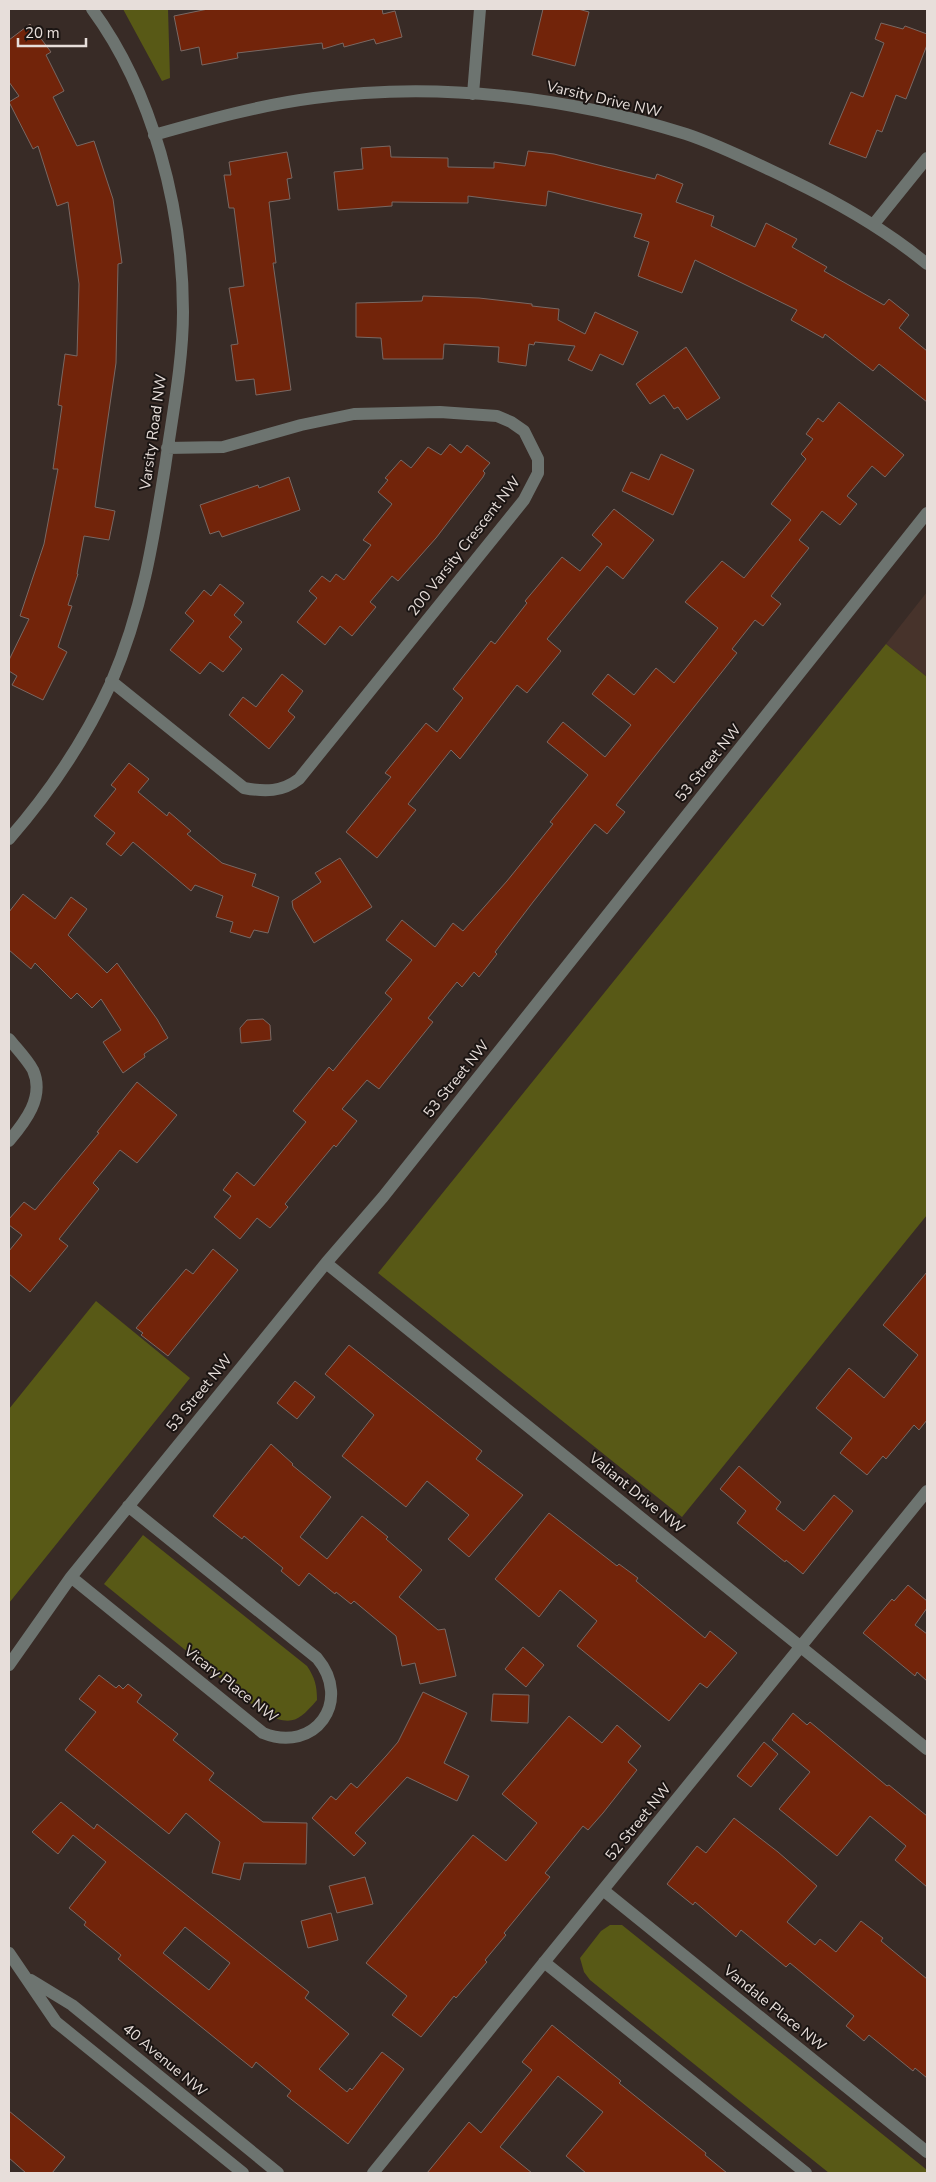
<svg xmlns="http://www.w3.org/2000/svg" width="936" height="2182" viewBox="0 0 936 2182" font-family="'Nunito Sans',sans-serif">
  <rect width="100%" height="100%" fill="#382b26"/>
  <path fill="#47332b" d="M 927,592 L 927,677 L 886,644 Z"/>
  <path fill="#585916" d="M 123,9 L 168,9 L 170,78 L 162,81 Z
    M 886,644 L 927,677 L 927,1215 L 682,1517 L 378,1273 Z
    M 96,1301 L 190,1378 L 9,1603 L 9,1409 Z
    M 143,1535 L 307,1666 C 315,1678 317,1686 317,1700 C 298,1722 292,1726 264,1714 L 104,1584 Z
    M 610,1925 L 622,1925 L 927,2170 L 927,2173 L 829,2173 L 590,1980 L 584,1972 L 580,1958 L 601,1931 Z"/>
  <path fill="#72240a" stroke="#796863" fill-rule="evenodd" d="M 208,9 L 382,9 L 383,14 L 395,11 L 402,37 L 376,44 L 374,39 L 344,47 L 343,43 L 323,49 L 322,43 L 237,53 L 238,58 L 202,65 L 199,47 L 181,51 L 174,16 Z
    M 543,9 L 578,9 L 589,12 L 575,66 L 532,55 Z
    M 881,23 L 903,29 L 905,26 L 927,34 L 927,45 L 906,99 L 896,95 L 882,132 L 877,130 L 866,158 L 829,144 L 851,92 L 863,97 L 884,43 L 875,39 Z
    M 30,24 L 51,52 L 46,55 L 64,91 L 53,97 L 77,146 L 94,141 L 113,199 L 122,263 L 118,264 L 116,363 L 95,507 L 115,511 L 109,540 L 84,536 L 77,574 L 78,574 L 68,605 L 72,606 L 58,647 L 67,652 L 43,700 L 12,685 L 17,676 L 9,671 L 9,660 L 29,619 L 20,616 L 44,544 L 58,469 L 53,469 L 62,406 L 58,405 L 65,354 L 77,356 L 79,284 L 68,202 L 57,206 L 38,146 L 33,149 L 9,102 L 19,96 L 9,82 L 9,40 Z
    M 390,146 L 391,157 L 448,158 L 448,167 L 494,168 L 494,162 L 525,166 L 528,151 L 554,154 L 655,179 L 657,174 L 683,184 L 676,202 L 714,216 L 711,226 L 755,247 L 766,223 L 797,239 L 792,247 L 827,267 L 824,271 L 884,305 L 889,299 L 909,315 L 899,328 L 927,351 L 927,402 L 879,364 L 873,371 L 825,334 L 823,338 L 791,320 L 797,310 L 695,260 L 682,293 L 638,276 L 649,242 L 634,237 L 642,214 L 548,191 L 546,206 L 468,196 L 468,203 L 392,202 L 392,206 L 338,210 L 334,172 L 363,169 L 361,148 Z
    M 287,152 L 292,178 L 287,179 L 290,199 L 269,202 L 276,263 L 273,263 L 291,390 L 256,395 L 254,379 L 236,381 L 231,345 L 238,344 L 229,288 L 244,286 L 234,208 L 229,208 L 224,175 L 231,175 L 229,162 Z
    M 423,296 L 479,298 L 532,304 L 532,306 L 559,309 L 558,320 L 585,334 L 595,312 L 638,332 L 623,365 L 600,354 L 592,371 L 568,360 L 575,346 L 535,342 L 534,345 L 529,344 L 526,366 L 498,362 L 499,347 L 444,344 L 443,359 L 383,359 L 381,338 L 356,337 L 356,303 L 422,301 Z
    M 686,347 L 720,398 L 687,420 L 678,407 L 674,409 L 664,395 L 650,404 L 636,384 Z
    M 839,402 L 904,455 L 885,477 L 872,466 L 847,496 L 857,504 L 840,525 L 822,511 L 799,540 L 809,548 L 771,596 L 781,604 L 763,626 L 755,620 L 732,649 L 737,653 L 616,805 L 625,812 L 607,834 L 595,824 L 533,902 L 495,952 L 497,954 L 479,977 L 474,972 L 462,987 L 457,982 L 428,1018 L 433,1022 L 379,1089 L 367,1080 L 342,1109 L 357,1121 L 336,1147 L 334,1145 L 285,1204 L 288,1207 L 270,1228 L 257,1218 L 240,1239 L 214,1217 L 231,1196 L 223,1190 L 237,1172 L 254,1186 L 306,1122 L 293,1111 L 329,1067 L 333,1071 L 392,999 L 385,993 L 412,960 L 386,940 L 402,920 L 435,947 L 453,923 L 463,931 L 507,881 L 553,824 L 550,822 L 588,775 L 547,742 L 563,722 L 605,757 L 631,725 L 592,694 L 608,674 L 634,695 L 656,668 L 674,683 L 718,628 L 685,602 L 722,561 L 744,578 L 791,520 L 771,504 L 806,459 L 801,454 L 813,439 L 806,434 L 818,418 L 823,422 Z
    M 450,444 L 461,453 L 467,445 L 490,463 L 483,471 L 485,473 L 483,477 L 436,538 L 398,581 L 392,576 L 370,602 L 376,607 L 352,636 L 340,626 L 325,645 L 297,622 L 317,598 L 309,591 L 322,576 L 330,582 L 336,574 L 344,580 L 371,545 L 363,540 L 392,504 L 378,492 L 388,480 L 385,478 L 401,460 L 411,468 L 428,447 L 441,455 Z
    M 661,454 L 694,470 L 673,515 L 622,491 L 631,472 L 649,480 Z
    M 289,477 L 300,510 L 222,537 L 219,531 L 210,534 L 200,505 L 258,485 L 259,488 Z
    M 614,509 L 654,540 L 623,579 L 607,566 L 547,639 L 561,651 L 527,693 L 517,685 L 460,759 L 451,750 L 408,804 L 416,810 L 377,858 L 346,832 L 391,777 L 385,773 L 426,723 L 437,732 L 463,698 L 453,689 L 491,641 L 495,644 L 527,603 L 525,601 L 562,557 L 580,571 L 602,544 L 592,535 Z
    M 220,584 L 244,603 L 234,615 L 242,622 L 229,637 L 242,649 L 223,672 L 210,662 L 200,674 L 170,650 L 194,621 L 185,613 L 204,590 L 211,596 Z
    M 282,674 L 303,691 L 288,711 L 295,717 L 269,749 L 229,715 L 243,697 L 256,707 Z
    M 129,763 L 149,779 L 138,792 L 167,816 L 169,812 L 191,831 L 187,834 L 222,863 L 256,874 L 252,886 L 279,897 L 268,933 L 254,930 L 250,938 L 230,932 L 233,922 L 216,917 L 223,896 L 195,885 L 191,891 L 133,842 L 121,856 L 106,844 L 115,833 L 94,816 L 116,789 L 111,785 Z
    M 340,858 L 372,907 L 314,943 L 293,908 L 292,901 L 321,882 L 315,873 Z
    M 23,894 L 55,919 L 71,897 L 87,909 L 68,935 L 107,973 L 117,963 L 157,1019 L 168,1038 L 144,1054 L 145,1057 L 123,1073 L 103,1042 L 121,1030 L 101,999 L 92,1008 L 77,993 L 71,999 L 35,963 L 31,969 L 9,950 L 9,912 Z
    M 263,1019 L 270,1025 L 271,1040 L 241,1043 L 240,1028 L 247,1020 Z
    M 137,1082 L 177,1115 L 137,1163 L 120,1150 L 93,1183 L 99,1189 L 59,1239 L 68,1246 L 30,1292 L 9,1274 L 9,1251 L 22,1235 L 9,1225 L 9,1219 L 24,1202 L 35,1210 L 99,1133 L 97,1132 Z
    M 213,1249 L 238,1270 L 168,1356 L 141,1335 L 143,1333 L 136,1328 L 186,1269 L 193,1274 Z
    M 927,1272 L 927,1420 L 919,1430 L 914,1425 L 886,1459 L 883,1456 L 867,1475 L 840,1453 L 852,1438 L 816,1408 L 849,1368 L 884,1398 L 918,1355 L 883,1325 Z
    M 349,1345 L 482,1451 L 476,1459 L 523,1495 L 469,1557 L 448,1539 L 469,1515 L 427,1481 L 406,1507 L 342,1456 L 374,1415 L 325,1374 Z
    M 295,1381 L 315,1397 L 297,1419 L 277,1403 Z
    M 271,1444 L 293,1464 L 292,1465 L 331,1497 L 300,1537 L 327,1559 L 362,1516 L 388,1537 L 386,1539 L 422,1570 L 399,1597 L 438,1630 L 445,1629 L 456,1676 L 420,1684 L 415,1663 L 402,1666 L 396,1636 L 354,1601 L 351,1604 L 336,1592 L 335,1594 L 309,1573 L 299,1586 L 281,1571 L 283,1568 L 244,1536 L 242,1539 L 213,1516 Z
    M 739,1466 L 781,1502 L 776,1509 L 804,1531 L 834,1495 L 853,1511 L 803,1574 L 786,1560 L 785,1562 L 737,1523 L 746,1511 L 720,1489 Z
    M 549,1513 L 617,1566 L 619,1564 L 638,1578 L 636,1581 L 705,1638 L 710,1631 L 737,1653 L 707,1688 L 700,1683 L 669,1721 L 577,1646 L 597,1621 L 560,1590 L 539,1617 L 495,1579 Z
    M 908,1585 L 927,1601 L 927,1608 L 915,1625 L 927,1634 L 927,1681 L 917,1672 L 915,1676 L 863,1633 L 892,1599 L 894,1601 Z
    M 523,1647 L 544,1665 L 526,1687 L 505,1669 Z
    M 99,1675 L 116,1688 L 119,1685 L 123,1689 L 128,1684 L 142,1695 L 137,1702 L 178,1734 L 173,1740 L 214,1773 L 209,1780 L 263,1822 L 307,1823 L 306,1864 L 244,1863 L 240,1880 L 212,1873 L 220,1842 L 186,1813 L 169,1834 L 65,1750 L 96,1712 L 79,1699 Z
    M 423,1692 L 467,1713 L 444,1763 L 469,1776 L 457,1801 L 407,1777 L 355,1833 L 366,1843 L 354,1856 L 312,1818 L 331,1796 L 336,1800 L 351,1783 L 357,1788 L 386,1756 L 398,1742 Z
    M 493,1694 L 529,1695 L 528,1723 L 491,1721 Z
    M 793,1713 L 807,1725 L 810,1722 L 887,1786 L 889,1785 L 927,1816 L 927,1887 L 895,1860 L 906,1846 L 870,1816 L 837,1856 L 779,1809 L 810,1772 L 772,1740 Z
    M 569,1716 L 602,1743 L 617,1725 L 641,1746 L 628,1762 L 637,1770 L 603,1813 L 588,1830 L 583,1826 L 545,1873 L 550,1877 L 504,1933 L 506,1935 L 485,1960 L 487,1962 L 456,1998 L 454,1996 L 421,2037 L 392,2015 L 407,1996 L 366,1963 L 473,1835 L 506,1861 L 537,1823 L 502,1794 Z
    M 764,1742 L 778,1754 L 751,1787 L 737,1776 Z
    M 61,1802 L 94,1829 L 97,1824 L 309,1992 L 305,1998 L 349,2034 L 319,2069 L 347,2092 L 350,2088 L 352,2090 L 382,2052 L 404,2069 L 348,2144 L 287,2096 L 291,2091 L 256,2062 L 252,2068 L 147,1983 L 118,1959 L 121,1955 L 84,1925 L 86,1922 L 69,1908 L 106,1862 L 73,1835 L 58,1854 L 32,1832 ZM 185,1927 L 230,1963 L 209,1990 L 163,1953 Z
    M 734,1818 L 778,1852 L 817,1886 L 787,1922 L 815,1945 L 820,1939 L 836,1952 L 861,1921 L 883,1938 L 881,1941 L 927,1979 L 927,2078 L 915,2068 L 913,2071 L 869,2035 L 864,2041 L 846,2026 L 854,2016 L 790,1963 L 786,1967 L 741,1930 L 736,1937 L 695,1902 L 693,1905 L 667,1884 L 697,1846 L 706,1853 Z
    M 365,1877 L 373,1904 L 337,1913 L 329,1886 Z
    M 331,1913 L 338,1940 L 308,1948 L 301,1921 Z
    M 552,2025 L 621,2081 L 619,2083 L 706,2153 L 705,2155 L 727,2173 L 586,2173 L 566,2156 L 603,2112 L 558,2076 L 500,2147 L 532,2173 L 427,2173 L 469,2122 L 481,2133 L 532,2070 L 522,2062 Z
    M 9,2111 L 65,2157 L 52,2173 L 26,2173 L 9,2158 Z"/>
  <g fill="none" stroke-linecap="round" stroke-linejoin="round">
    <path stroke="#6d7470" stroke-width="12" d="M 473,94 L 480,9
      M 154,135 C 207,120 260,105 314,98 C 438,81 567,97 686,134 C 722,146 757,164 791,180 C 839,203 886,230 927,264
      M 873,225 L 927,158
      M 111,681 L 244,788 C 265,792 282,792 299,779 L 524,500 L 538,473 L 538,459 L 524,431 L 511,422 L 497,416 L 440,412 L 354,414 L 301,425 L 223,447 L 167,448
      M 9,839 C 50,792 85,740 111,683 C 142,611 153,543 165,467 C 172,417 183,362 183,312 C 183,209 153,92 92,9
      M 9,1039 C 17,1049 27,1059 33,1070 C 45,1097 25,1122 9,1141
      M 326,1263 L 927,1749
      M 71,1577 L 263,1733 C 315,1754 353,1701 317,1658 L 128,1506
      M 9,1665 L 71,1577 L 326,1263 L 383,1197 L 927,513
      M 603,1890 L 927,2152
      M 9,1953 L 56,2022 L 243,2173
      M 544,1962 L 806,2173
      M 31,1980 L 72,2005 L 278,2173
      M 373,2173 L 927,1491"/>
  </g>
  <g text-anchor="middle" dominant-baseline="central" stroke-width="4" stroke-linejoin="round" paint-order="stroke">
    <g font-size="15" fill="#e7deda" stroke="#1b1513">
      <text transform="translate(604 99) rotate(13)">Varsity Drive NW</text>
      <text transform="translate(153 432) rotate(-82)">Varsity Road NW</text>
      <text transform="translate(464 546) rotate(-52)">200 Varsity Crescent NW</text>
      <text transform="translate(708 763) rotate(-51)">53 Street NW</text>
      <text transform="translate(456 1079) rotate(-51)">53 Street NW</text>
      <text transform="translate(199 1393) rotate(-51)">53 Street NW</text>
      <text transform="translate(637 1493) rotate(39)">Valiant Drive NW</text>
      <text transform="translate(231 1684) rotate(38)">Vicary Place NW</text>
      <text transform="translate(638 1822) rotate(-51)">52 Street NW</text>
      <text transform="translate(775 2008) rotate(39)">Vandale Place NW</text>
      <text transform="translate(165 2060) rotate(40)">40 Avenue NW</text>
    </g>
  </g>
  <rect width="936" height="2182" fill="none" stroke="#e7deda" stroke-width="20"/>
  <path d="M18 38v8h68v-8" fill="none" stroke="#e7deda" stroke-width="2.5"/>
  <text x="25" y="38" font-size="15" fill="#e7deda" stroke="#1b1513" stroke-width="4" paint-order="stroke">20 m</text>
</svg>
